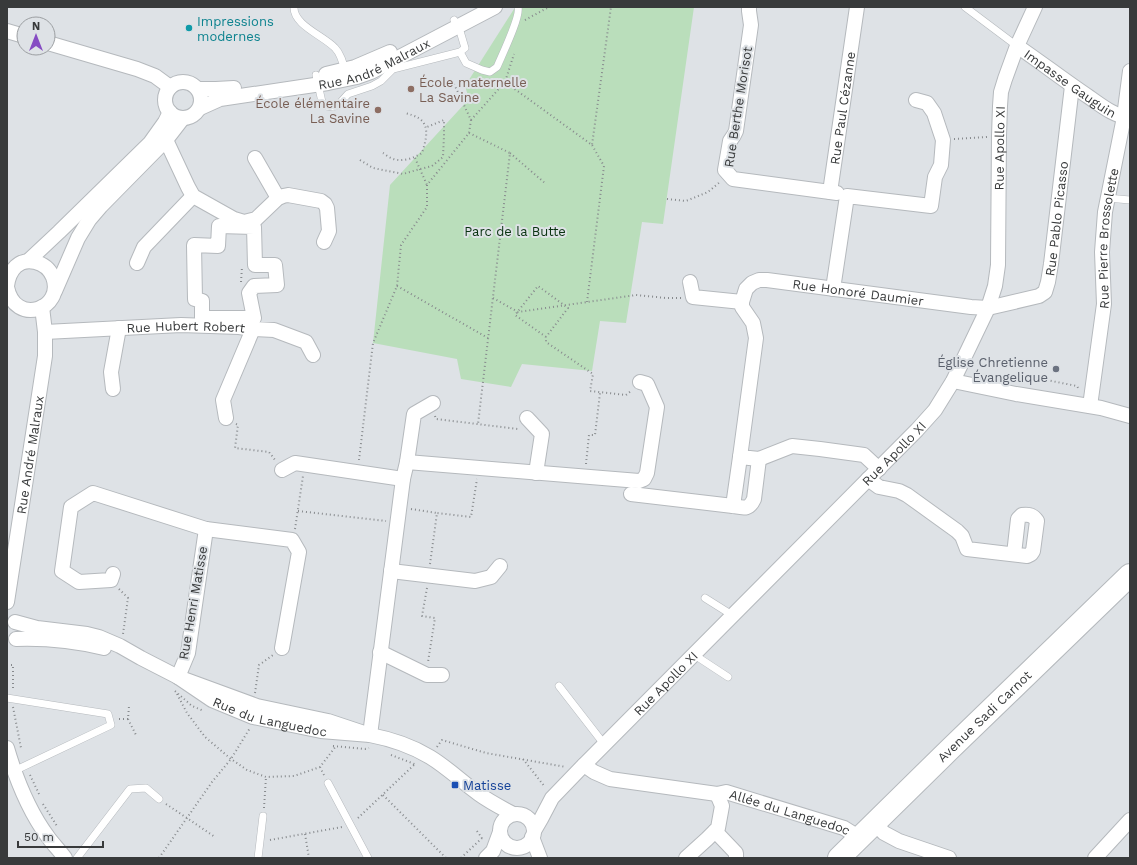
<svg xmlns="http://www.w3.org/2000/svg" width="1137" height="865" viewBox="0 0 1137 865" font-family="'Work Sans',sans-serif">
  <rect width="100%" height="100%" fill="#dee2e6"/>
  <path fill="#badebb" d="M 516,7 L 694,7 L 663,224 L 642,222 L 626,323 L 600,321 L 592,371 L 522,364 L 511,387 L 461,379 L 457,359 L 373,343 L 390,185 L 469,99 L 465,86 L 514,9 Z"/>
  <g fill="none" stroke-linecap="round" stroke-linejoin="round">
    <defs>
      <path id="lane" d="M 294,7 C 293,25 324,36 335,48 C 341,54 343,63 345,71
        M 965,7 L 1017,46
        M 460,52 L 466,63 L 482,70 L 490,72 L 497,67 C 502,55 521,16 518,7
        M 316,75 L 322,102 L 326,106 L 333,107 L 339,104 L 348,94 L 372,86 L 381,81 L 393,69 L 460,52 L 465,48 L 460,31 L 454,20
        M 1107,198 L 1130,200
        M 705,598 L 732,615
        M 693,654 L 728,677
        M 559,686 L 604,744
        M 7,698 L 108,714 L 111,725 L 14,771
        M 328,783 L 368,858
        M 77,858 L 130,789 L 146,788 L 159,799
        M 258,858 L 263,816"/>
      <g id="street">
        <path d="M 749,7 L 749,11 L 751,25 L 736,131 L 734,135 L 730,141 L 725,170 L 733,179 L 830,192"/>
        <path d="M 7,31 L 24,36"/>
        <path d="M 48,43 L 137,69 L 155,76 L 170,87"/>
        <path id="s1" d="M 1017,46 C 1042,63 1065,81 1089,97 C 1102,106 1114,116 1130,118"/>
        <path d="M 326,74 L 355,67 L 390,52"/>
        <circle cx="183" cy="100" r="18"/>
        <path d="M 198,89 L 216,89 L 234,88"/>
        <path id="s2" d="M 200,108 L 220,99 L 328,83 L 357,77 L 371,72 L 495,7"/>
        <path d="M 166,140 L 188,187 L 193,196 L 234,219 L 244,222 L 256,219 L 278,198 L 283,196 L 288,195 L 321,201 L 325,204 L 327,208 L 329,231 L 324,242"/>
        <path d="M 255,158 L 278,198"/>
        <path id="s3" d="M 837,193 L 830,192 L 857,7"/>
        <path d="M 219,226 L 254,227 L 255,265 L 275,265 L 277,285 L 254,286 L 249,293 L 254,318 L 202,318 L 202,301 L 195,299 L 194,245 L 218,246 Z"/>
        <path d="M 28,261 L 59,232 L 150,143 L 165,122 L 170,112"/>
        <path d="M 137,263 L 144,247 L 193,196"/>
        <path d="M 690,282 L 693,297 L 742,302"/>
        <path d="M 7,286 C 9,270 19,258 35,262 C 44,264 50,270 53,277 C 65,309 15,327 7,287"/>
        <path d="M 833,289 L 847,196 L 931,206 L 935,177 L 941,165 L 943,140 L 934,113 L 927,103 L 916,100"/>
        <path d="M 55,291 L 78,238 L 89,220 L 101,206 L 166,140 L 183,118"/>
        <path id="s4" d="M 45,332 L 181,325 L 239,327 L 253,329 L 274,330 L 306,342 L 313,355"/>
        <path d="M 953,381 L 1016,394 L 1101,408 L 1130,416"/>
        <path d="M 113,389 L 111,372 L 119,328"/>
        <path id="s5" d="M 1090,406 L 1104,304 L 1102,252 L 1105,212 L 1124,117 L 1130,71"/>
        <path d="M 226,418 L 223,400 L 253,329"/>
        <path d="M 527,418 L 542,434 L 536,473"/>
        <path d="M 740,457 L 733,506 C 744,508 749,510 754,499 L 759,459"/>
        <path d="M 407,462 L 414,414 L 433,403"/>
        <path id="s6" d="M 879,469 L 864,455 L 820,449 L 792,446 L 759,459 L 740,457 L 756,338 L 753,323 L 742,307 L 742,302 L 746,289 L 752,283 L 759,280 L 767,280 L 971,307 L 988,308 L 1039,296 L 1045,292 L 1048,282 L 1051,264 L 1072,86"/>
        <path d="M 282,470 L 295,463 L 403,479"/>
        <path d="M 868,479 L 879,487 L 899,491 L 907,495 L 957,531 L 962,536 L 967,549 L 1027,556 L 1031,554 L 1033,551 L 1037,521 C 1033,515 1029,514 1022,515 L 1018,519 L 1014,554"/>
        <path d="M 631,494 L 733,506"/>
        <path d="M 206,529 L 292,540 L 299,552 L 282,648"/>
        <path d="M 391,571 L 475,581 L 491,577 L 500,566"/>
        <path d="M 113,574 L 111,580 L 79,582 L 62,571 L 71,507 L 93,493 L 206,529 L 188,653 L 178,677"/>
        <path id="s7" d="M 7,602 L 45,356 L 45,332 L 42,307"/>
        <path id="s8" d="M 15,622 L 37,628 L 87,634 L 99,637 L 120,646 L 141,658 L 178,677 L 212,700 L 253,717 L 321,731 L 370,735 L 328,721 L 257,706 L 178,677"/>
        <path d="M 16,639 C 46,638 75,641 104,648"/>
        <path d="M 380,652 L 427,675 L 442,675"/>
        <path d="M 7,748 C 16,779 28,810 48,837 C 53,844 60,851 65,858"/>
        <path id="s9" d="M 584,765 L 594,772 L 610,779 L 717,794 L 726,792 L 844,828 L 860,838"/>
        <path d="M 513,814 C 502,808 490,802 479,794 C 462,782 448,768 430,757 C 412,746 391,739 370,735 L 403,479 L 407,462 L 639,481 L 644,479 L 647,473 L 657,407 L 647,384 L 640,382"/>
        <circle cx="517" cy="831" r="17"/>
        <path d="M 874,823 L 884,833 L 899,841 L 949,858"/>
        <path id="s10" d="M 534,831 L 541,819 L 552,798 L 579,770 L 917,430 L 935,410 L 953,381 L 988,308 L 995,286 L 998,265 L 999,136 L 1000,106 L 1001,92 L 1005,79 L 1017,46 L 1035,7"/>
        <path d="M 715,831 L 736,853 L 736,858"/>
        <path d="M 532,837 L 540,858"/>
        <path d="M 486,858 L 493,851 L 500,832"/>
        <path d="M 686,858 L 707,839 L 718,828 L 722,806 L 717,794"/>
        <path d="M 1095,858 L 1130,820"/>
      </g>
      <g id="primary">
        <path id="s11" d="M 839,858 L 950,749 L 1130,575"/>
      </g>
    </defs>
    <use href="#lane" stroke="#b5b9bd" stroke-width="8"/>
    <use href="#street" stroke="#b5b9bd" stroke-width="16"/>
    <use href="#primary" stroke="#b5b9bd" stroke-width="24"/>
    <path stroke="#878a8d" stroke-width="2" stroke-dasharray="1 3" stroke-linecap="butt" d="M 525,20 L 549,7
      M 505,82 L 592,145 L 611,7
      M 471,120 L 505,82 L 514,54
      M 469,133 L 510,153 L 478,424
      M 954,139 L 988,137
      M 383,153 C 385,154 388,157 391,158 C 401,163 414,158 422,153 C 429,131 430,118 404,113
      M 510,153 L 546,184
      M 415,158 L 427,185
      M 360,160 L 373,168 L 403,174 L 420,169 L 432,166 L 443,157 L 444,135 L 444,120 L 427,127
      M 667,199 L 686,201 L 708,192 L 720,182
      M 241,282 L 242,267
      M 397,286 L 488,338
      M 493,298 L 518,312 L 636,295 L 666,298 L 682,298
      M 587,302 L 604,166 L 592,145
      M 546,337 L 515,315 L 538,286 L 568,308 L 546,337 L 546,342 L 593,374 L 590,391 L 626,395 L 631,391
      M 1031,377 L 1077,386 L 1079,390
      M 435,416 L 436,419 L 518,429 L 519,428
      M 236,424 L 238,425 L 235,448 L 269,452 L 275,460
      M 359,460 L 373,343 L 397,286 L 401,245 L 427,207 L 427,185 L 469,133 L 471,120 L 454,84
      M 586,464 L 589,435 L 595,435 L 600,393
      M 411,509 L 437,513
      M 298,511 L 386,521
      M 295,529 L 303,476
      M 430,564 L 437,513 L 471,517 L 477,479
      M 427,588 L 422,616 L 435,618 L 428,662
      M 119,589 L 128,598 L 123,634
      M 7,665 L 13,665 L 13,691
      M 175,691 L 192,706 L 204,711
      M 255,693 L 259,665 L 273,655
      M 177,694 L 187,713 L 205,737 L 231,759 L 247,770 L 266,777 L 294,776 L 320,767 L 336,746
      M 13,707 L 21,748
      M 119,719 L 128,719 L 129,706
      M 128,719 L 136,735
      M 333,746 L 365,749 L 369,748
      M 437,747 L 442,740 L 486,753 L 566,767
      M 391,755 L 417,765
      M 523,759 L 545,787
      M 320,767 L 324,775
      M 30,775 L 40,796
      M 383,795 L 446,858
      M 43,804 L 57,826
      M 166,804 L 215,837
      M 264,808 L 266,777
      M 358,818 L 415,764
      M 477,831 L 482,838
      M 305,834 L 309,858
      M 270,840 L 342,827
      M 159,858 L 212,782 L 231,759 L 250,728
      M 461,858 L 482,838 L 483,840"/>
    <use href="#lane" stroke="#fff" stroke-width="7"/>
    <use href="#street" stroke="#fff" stroke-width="14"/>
    <use href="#primary" stroke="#fff" stroke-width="22"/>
  </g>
  <circle fill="#0f9aa8" stroke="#dee2e6" stroke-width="1.5" cx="189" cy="28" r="4"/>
  <g fill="#8d6e63" stroke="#dee2e6" stroke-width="1.5">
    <circle cx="411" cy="89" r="4"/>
    <circle cx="378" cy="110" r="4"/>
  </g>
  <circle fill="#6b7280" stroke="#dee2e6" stroke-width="1.5" cx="1056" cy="369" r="4"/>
  <rect fill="#1a4fb4" stroke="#dee2e6" stroke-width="1.5" x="451" y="781" width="8" height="8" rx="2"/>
  <g text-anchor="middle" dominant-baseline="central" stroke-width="4" stroke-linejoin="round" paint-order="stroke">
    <g font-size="13" fill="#0d838f" stroke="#dee2e6" text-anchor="start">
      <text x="197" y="21">Impressions<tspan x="197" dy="15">modernes</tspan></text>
    </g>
    <g font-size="13" fill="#383a3b" stroke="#dee2e6">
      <text stroke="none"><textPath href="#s2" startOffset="181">Rue André Malraux</textPath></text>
      <text stroke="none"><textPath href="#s1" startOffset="65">Impasse Gauguin</textPath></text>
      <text transform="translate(738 107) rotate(-81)">Rue Berthe Morisot</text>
      <text stroke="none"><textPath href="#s3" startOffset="92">Rue Paul Cézanne</textPath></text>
      <text stroke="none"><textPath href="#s10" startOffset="859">Rue Apollo XI</textPath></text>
      <text stroke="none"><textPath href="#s6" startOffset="702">Rue Pablo Picasso</textPath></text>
      <text stroke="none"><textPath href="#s5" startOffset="169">Rue Pierre Brossolette</textPath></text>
      <text stroke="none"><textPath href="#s6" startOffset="437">Rue Honoré Daumier</textPath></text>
      <text stroke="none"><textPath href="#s4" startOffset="141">Rue Hubert Robert</textPath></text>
      <text stroke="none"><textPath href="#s10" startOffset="523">Rue Apollo XI</textPath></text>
      <text stroke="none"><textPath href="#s7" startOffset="149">Rue André Malraux</textPath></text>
      <text transform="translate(193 603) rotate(-80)">Rue Henri Matisse</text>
      <text stroke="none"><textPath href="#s10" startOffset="199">Rue Apollo XI</textPath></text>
      <text stroke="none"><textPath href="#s8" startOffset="276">Rue du Languedoc</textPath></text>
      <text stroke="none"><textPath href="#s11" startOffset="203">Avenue Sadi Carnot</textPath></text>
      <text stroke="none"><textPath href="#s9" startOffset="214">Allée du Languedoc</textPath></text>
    </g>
    <g font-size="13" fill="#785e54" stroke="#dee2e6" text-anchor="start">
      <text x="419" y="82">École maternelle<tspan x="419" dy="15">La Savine</tspan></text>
      <text x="370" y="103" text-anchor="end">École élémentaire<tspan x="370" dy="15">La Savine</tspan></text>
    </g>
    <g font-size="13" fill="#0a3311" stroke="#dee2e6">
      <text x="515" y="231">Parc de la Butte</text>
    </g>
    <g font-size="13" fill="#5b616d" stroke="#dee2e6" text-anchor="end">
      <text x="1048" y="362">Église Chretienne<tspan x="1048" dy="15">Évangelique</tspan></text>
    </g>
    <g font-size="13" fill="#164399" stroke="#dee2e6" text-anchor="start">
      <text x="463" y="785">Matisse</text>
    </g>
  </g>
  <rect width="1137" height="865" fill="none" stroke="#383a3b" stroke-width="16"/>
  <g transform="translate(36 36)"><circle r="19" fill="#dee2e6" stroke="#9c9fa2"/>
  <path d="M0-3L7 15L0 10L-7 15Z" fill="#864cc3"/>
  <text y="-6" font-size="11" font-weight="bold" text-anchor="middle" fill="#383a3b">N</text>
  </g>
  <path d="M18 841v6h85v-6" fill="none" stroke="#383a3b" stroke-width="2"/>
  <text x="24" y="841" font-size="12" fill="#383a3b" stroke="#dee2e6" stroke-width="3" paint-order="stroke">50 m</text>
</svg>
